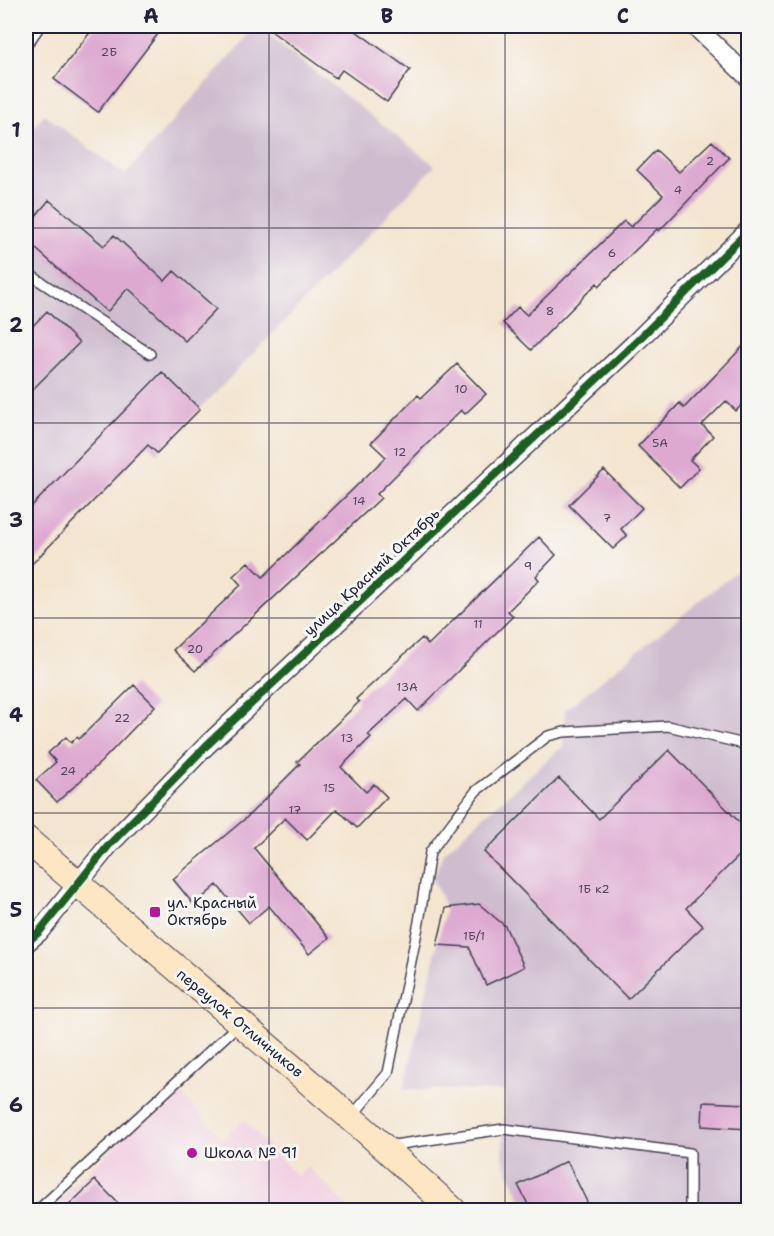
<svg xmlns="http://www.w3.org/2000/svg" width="774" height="1236" viewBox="0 0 774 1236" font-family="'Shantell Sans',sans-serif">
  <rect width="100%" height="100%" fill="#f6f6f2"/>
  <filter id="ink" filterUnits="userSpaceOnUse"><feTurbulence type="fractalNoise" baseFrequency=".0167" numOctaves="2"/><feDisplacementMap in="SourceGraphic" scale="12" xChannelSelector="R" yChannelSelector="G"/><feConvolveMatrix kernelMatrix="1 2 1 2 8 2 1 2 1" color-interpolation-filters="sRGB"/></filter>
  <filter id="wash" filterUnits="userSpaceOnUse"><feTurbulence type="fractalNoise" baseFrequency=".008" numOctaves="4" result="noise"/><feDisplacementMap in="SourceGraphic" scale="24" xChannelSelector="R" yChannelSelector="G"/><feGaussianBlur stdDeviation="1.35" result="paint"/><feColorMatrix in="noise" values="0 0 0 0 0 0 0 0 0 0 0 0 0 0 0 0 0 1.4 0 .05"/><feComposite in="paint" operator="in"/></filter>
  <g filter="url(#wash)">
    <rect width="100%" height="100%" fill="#f4e5d0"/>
    <path fill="#f2cfe1" d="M 176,1089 L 223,1139 L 244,1120 L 297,1176 L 307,1166 L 351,1210 L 47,1210 Z"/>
    <path fill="#cfbdcf" d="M 257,26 L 435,166 L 157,453 L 147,445 L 26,570 L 26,138 L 44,114 L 125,175 Z
      M 748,562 L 748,1210 L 525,1210 L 503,1158 L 505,1091 L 404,1089 L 446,908 L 433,880 L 443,853 L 563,746 L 565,710 Z"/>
    <g id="blocks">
      <path fill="#dda9d1" d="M 95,26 L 164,26 L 98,112 L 54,79 Z
        M 264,26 L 349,26 L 410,70 L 387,102 L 342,70 L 336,78 Z
        M 712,141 L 729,158 L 659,231 L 657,229 L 599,286 L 597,283 L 531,350 L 503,323 L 518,307 L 527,315 L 624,221 L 631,227 L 663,195 L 637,170 L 656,150 L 679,172 Z
        M 49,200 L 104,246 L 114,235 L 165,281 L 174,271 L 216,309 L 185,341 L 128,288 L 107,312 L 26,240 L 26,228 Z
        M 47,311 L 79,343 L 26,396 L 26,333 Z
        M 748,341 L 748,398 L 736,411 L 726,401 L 702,425 L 713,436 L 690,460 L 699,468 L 680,488 L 638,446 L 680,403 L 684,408 Z
        M 457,364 L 486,394 L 465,414 L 461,410 L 377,494 L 381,498 L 195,671 L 173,650 L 241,585 L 233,576 L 248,562 L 263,577 L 386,457 L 371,443 L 418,395 L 421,398 Z
        M 162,372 L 200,409 L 157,453 L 148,445 L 26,570 L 26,512 Z
        M 604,470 L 642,508 L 621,529 L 627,536 L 613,549 L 569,505 Z
        M 539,537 L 556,555 L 536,576 L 539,580 L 508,611 L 513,616 L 418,711 L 407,699 L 368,735 L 371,737 L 341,767 L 366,792 L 374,784 L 387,797 L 357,828 L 337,809 L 307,840 L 285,818 L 254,848 L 329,938 L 309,954 L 269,906 L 249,923 L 217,885 L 194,905 L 173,879 L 246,818 L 300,764 L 297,762 L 359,702 L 356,699 L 422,638 L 428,645 Z
        M 134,685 L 155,706 L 101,762 L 57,802 L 36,780 L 56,762 L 48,753 L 66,737 L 71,743 L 77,737 L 79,739 Z
        M 669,750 L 748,831 L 748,847 L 686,908 L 703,926 L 628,999 L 484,852 L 559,778 L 599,819 Z
        M 479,904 L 505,926 L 524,967 L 486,985 L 469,947 L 437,945 L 446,908 Z
        M 703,1102 L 748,1104 L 748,1129 L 702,1126 Z
        M 567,1161 L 591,1210 L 531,1210 L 518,1185 Z
        M 95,1180 L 125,1210 L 64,1210 Z"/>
    </g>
  </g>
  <g filter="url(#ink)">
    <use href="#blocks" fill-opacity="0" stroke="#423f51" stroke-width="1.5"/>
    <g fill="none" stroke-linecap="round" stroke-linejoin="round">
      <defs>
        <path id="service" d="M 26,46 L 40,26
          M 26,272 L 150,354
          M 352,1116 L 388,1073 L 419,922 L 430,852 L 476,791 L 548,736 L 564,732 L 668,726 L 740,743 L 748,748
          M 387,1146 L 504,1129 L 690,1153 L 690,1210
          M 38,1210 L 239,1024"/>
        <path id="minor" d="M 695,26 L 748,77
          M 26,943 L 39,932 L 109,845 L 207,745 L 634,344 L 748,231"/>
        <path id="secondary" d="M 26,839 L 366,1131 L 453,1210"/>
      </defs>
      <use href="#service" stroke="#423f51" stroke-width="12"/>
      <use href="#minor" stroke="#423f51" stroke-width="21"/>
      <use href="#secondary" stroke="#423f51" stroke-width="28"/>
      <use href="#service" stroke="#fff" stroke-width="9"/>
      <use href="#minor" stroke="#fff" stroke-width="18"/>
      <use href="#secondary" stroke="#fce6c4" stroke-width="26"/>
      <defs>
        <path id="cycleway" d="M 26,943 L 39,932 L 109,845 L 207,745 L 634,344 L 748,231"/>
      </defs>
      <use href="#cycleway" stroke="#f6f6f2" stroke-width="11"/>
      <use href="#cycleway" stroke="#1b5e20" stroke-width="8"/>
    </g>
  </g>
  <path fill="none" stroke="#22223b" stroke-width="1.5" stroke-opacity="0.55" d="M 269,26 L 269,1210M 505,26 L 505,1210M 26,228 L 748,228M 26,423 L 748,423M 26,618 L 748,618M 26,813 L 748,813M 26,1008 L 748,1008"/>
  <g fill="#b5179e" stroke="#f6f6f2" stroke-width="2">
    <rect x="149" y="906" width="12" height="12" rx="3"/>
    <circle cx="192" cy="1153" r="6"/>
  </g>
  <g text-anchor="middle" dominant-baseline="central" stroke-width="6" stroke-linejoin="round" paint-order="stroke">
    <g font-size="12" fill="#514460">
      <text x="109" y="52">2Б</text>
      <text x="710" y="161">2</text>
      <text x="678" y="190">4</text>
      <text x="612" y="253">6</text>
      <text x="550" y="311">8</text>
      <text x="461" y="389">10</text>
      <text x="660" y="443">5А</text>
      <text x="400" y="452">12</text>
      <text x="359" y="501">14</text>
      <text x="607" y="518">7</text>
      <text x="528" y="566">9</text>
      <text x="478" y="624">11</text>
      <text x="195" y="649">20</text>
      <text x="407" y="687">13А</text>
      <text x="122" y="718">22</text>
      <text x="347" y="738">13</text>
      <text x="68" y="771">24</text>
      <text x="329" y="788">15</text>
      <text x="295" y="810">17</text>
      <text x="594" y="889">1Б к2</text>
      <text x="474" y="936">1Б/1</text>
    </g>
    <g font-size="15" fill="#22223b" stroke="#f6f6f2">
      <text transform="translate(372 572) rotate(-43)">улица Красный Октябрь</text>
      <text transform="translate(240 1023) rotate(40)">переулок Отличников</text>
    </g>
    <g font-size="15" fill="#22223b" stroke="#f6f6f2" text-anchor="start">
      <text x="167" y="903">ул. Красный<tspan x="167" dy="17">Октябрь</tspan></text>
      <text x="204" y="1153">Школа № 91</text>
    </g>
  </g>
  <rect width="774" height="1236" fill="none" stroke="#f6f6f2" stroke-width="66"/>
  <rect x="33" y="33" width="708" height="1170" fill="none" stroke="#22223b" stroke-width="2"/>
  <g font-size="20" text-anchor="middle" font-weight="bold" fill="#22223b">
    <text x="151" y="23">A</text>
    <text x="387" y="23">B</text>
    <text x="623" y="23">C</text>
    <text x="16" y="137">1</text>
    <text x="16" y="332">2</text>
    <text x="16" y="527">3</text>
    <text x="16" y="722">4</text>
    <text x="16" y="917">5</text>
    <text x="16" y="1112">6</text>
  </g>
</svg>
